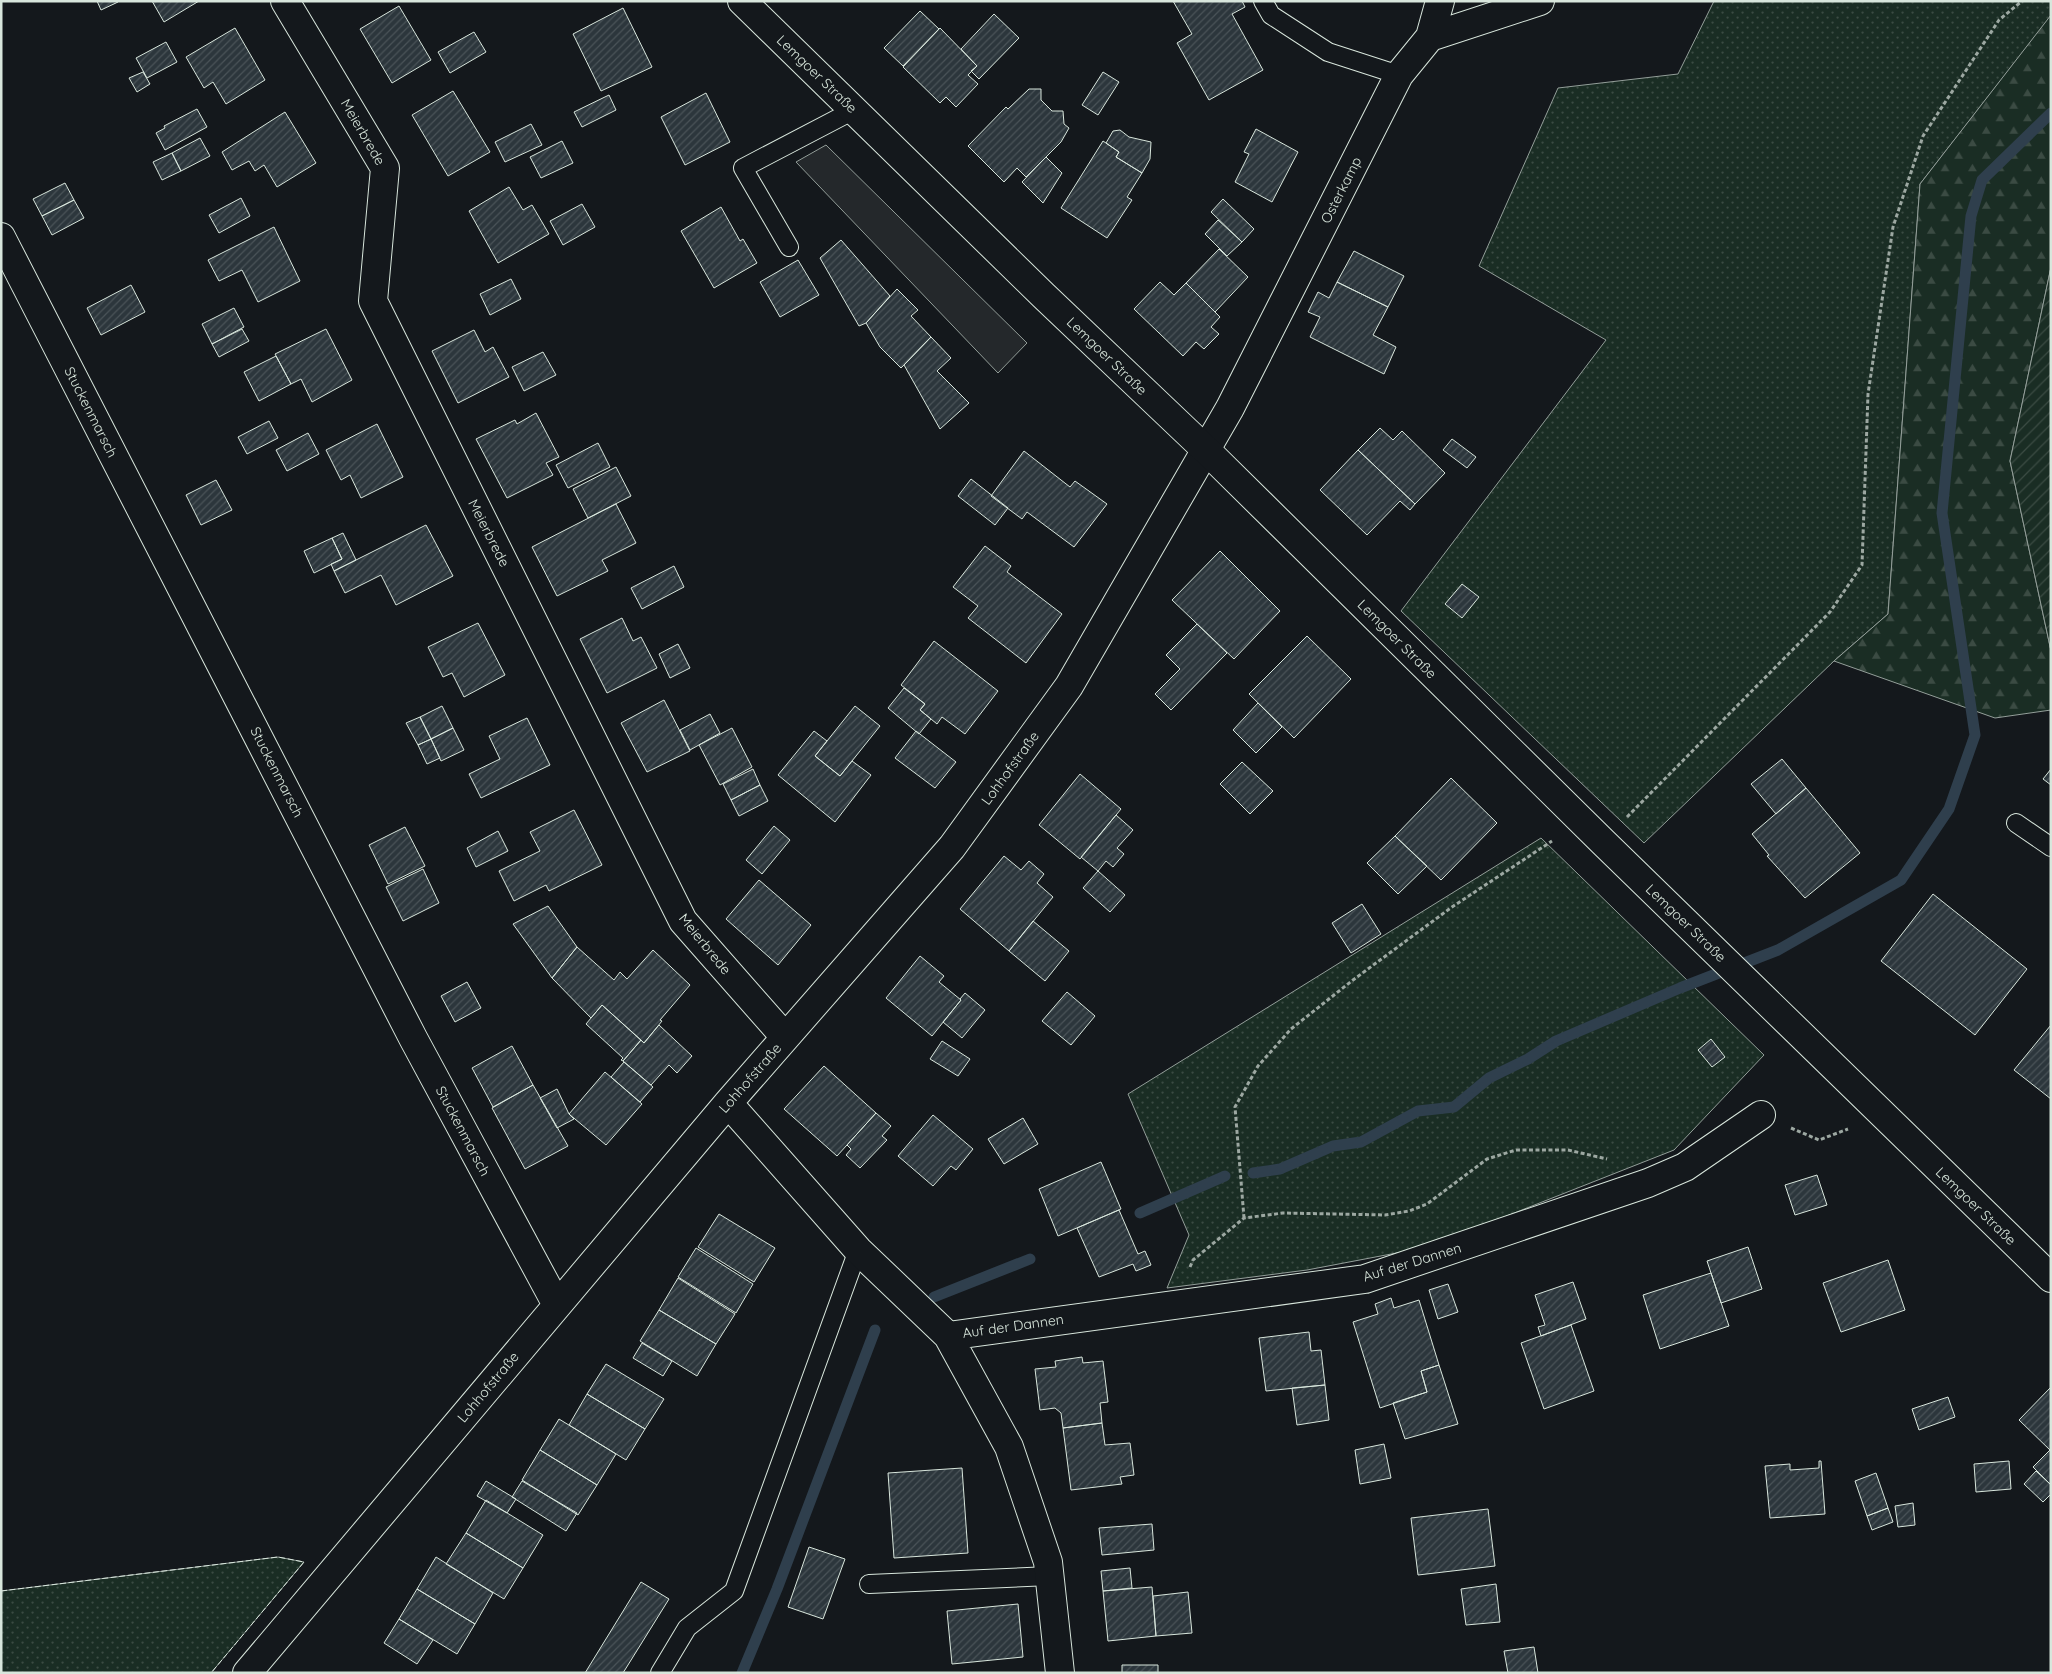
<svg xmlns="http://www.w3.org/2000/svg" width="2052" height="1674" viewBox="0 0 2052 1674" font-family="Quicksand,sans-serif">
  <defs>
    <pattern id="grass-dots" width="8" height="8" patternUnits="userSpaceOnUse" patternTransform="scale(1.25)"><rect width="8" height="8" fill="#1a2d24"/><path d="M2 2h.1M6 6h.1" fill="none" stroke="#3b4b43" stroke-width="1.8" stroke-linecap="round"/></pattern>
    <pattern id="forest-firs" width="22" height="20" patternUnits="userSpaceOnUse" patternTransform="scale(1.25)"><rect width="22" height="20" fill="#1a2d24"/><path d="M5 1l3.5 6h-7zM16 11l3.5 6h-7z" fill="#3b4b43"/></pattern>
    <pattern id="garden-furrows" width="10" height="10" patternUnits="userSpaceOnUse" patternTransform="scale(1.25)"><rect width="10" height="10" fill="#1a2d24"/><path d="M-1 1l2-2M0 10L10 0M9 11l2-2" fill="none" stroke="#3b4b43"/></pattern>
    <pattern id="building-hatch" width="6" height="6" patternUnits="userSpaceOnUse" patternTransform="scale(1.25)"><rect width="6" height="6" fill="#2c363c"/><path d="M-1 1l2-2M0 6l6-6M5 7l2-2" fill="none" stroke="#4a5358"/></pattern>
  </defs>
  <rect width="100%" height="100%" fill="#14181c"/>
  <path fill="url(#grass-dots)" stroke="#939e99" d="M 1714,1 L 2051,1 L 2051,16 L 1920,184 L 1888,614 L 1834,661 L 1644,843 L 1401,611 L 1606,340 L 1479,266 L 1558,88 L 1678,74 Z
    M 1541,838 L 1764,1055 L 1674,1150 L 1428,1247 L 1307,1270 L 1167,1288 L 1189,1235 L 1128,1094 Z
    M 278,1557 L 304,1562 L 211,1673 L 1,1673 L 1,1591 Z"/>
  <path fill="url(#forest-firs)" stroke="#939e99" d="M 2051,15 L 2051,267 L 2010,461 L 2051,651 L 2051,710 L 1995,718 L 1834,661 L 1888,614 L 1920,184 Z"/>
  <path fill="url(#garden-furrows)" stroke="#939e99" d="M 2051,267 L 2051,651 L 2010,461 Z"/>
  <path fill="#24282b" stroke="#939e99" d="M 826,145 L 1027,343 L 998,373 L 796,162 Z"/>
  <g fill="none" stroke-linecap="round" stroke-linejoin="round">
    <path stroke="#2f3f4d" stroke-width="11" d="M 1253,1173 L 1280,1169 L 1333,1146 L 1361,1142 L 1418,1111 L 1454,1107 L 1489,1078 L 1528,1059 L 1556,1041 L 1680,988 L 1778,950 L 1901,880 L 1949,809 L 1975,735 L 1942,513 L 1971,216 L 1982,180 L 2051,113
      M 1140,1213 L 1225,1176
      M 934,1297 L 1030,1259
      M 742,1673 L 777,1589 L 875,1330"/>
  </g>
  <path fill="url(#building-hatch)" stroke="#d8e6dc" d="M 97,1 L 117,1 L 118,2 L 101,10 Z
    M 152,1 L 199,1 L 164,22 Z
    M 1173,1 L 1242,1 L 1245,7 L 1232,14 L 1263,70 L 1209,100 L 1177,43 L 1192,34 Z
    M 399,6 L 431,60 L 392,83 L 360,29 Z
    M 623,8 L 652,67 L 601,91 L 573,34 Z
    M 920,11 L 939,29 L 903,66 L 884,48 Z
    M 994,14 L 1019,38 L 979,79 L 971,71 L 977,66 L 961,49 Z
    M 235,28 L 265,80 L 226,104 L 213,82 L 204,88 L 186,57 Z
    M 940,28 L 977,66 L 968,75 L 978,84 L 956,107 L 946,97 L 940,103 L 903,67 Z
    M 474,32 L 486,52 L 450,73 L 438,52 Z
    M 166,42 L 177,62 L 147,78 L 136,58 Z
    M 143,72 L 150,84 L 137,92 L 129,78 Z
    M 1103,72 L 1119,82 L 1098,115 L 1082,105 Z
    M 1029,89 L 1041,89 L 1041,100 L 1052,111 L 1063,111 L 1064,124 L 1069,128 L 1061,142 L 1026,177 L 1017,168 L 1004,182 L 968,146 L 1006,107 L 1008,109 Z
    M 453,91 L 490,152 L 448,176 L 412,115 Z
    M 706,93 L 730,142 L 685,165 L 661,117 Z
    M 609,95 L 616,110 L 582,127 L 574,112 Z
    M 197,109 L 207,127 L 165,150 L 156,133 L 165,128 L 164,126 Z
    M 285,112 L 316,163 L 277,187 L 264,165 L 255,171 L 249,161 L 232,170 L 222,152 Z
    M 531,124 L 542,145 L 505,162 L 495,142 Z
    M 1256,129 L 1298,152 L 1272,202 L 1235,182 L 1249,154 L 1244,152 Z
    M 1120,130 L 1129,137 L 1151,142 L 1150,159 L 1142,173 L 1116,157 L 1119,152 L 1106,143 L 1113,131 Z
    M 200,138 L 210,156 L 181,171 L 172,153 Z
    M 562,141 L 573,163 L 541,178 L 530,157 Z
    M 1103,141 L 1119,152 L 1116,157 L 1142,173 L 1127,197 L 1132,200 L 1107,238 L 1061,208 Z
    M 172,153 L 181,171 L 162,180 L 153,162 Z
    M 1046,157 L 1062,173 L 1043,203 L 1022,182 Z
    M 65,183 L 74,200 L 42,216 L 33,199 Z
    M 509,187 L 523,210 L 532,205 L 549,234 L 498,263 L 469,211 Z
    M 241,198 L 250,216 L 219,233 L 209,215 Z
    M 1223,199 L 1254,229 L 1242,242 L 1211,212 Z
    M 74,200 L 84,218 L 52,235 L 42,216 Z
    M 582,204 L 595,227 L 563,245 L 550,221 Z
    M 721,207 L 740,241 L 743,239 L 757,263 L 714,288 L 681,231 Z
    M 1218,220 L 1242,242 L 1227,256 L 1205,234 Z
    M 274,227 L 300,281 L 258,302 L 242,270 L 219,281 L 208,260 Z
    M 841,240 L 890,296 L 866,323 L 859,326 L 820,258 Z
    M 1219,249 L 1248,277 L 1215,312 L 1186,283 Z
    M 1354,251 L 1404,276 L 1388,307 L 1337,282 Z
    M 798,260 L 819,295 L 780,317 L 760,282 Z
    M 511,279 L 521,299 L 490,315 L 480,294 Z
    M 1160,282 L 1174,295 L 1186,283 L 1220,317 L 1211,327 L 1219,334 L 1204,349 L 1196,342 L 1183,356 L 1134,309 Z
    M 1337,282 L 1388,307 L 1373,335 L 1396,347 L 1384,374 L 1310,337 L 1320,317 L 1308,312 L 1318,292 L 1329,298 Z
    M 131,285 L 145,312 L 101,335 L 87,308 Z
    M 897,289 L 918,310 L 911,316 L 931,337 L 901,368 L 880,347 L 866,323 Z
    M 234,308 L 244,327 L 212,344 L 202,324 Z
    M 242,329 L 249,341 L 219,357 L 212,344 Z
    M 326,329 L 352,380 L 312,402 L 301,379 L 291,384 L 275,354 Z
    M 474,330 L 485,352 L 493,347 L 509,377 L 458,403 L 432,351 Z
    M 931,337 L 951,358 L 937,371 L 969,403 L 940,429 L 904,365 Z
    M 543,352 L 556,375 L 524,391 L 512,367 Z
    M 276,356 L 291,384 L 259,401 L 244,372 Z
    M 536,413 L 559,457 L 546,463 L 553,475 L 507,498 L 476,439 L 515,420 L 517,424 Z
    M 269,421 L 278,438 L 247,454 L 238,437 Z
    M 377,424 L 403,477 L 361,498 L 350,475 L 341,480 L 326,450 Z
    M 1380,428 L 1393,440 L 1402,431 L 1445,473 L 1415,504 L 1358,450 Z
    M 308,433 L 319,454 L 287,471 L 276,450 Z
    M 1452,439 L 1476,457 L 1467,468 L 1443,450 Z
    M 598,443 L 610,467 L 568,488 L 556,465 Z
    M 1358,450 L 1415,504 L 1410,510 L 1400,501 L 1367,535 L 1320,490 Z
    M 1024,451 L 1070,487 L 1075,481 L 1107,504 L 1074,547 L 1027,512 L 1022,519 L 991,496 Z
    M 616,467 L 631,496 L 588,518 L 573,489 Z
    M 971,479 L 1008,508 L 995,525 L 958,496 Z
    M 216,480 L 232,510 L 201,525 L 186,495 Z
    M 616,504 L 636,543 L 602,560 L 608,571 L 557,596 L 532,547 Z
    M 426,525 L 453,576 L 396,605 L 381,575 L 345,593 L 334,571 Z
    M 343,533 L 356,560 L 334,571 L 331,564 L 342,559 L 332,538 Z
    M 332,538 L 342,559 L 314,573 L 304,551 Z
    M 985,546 L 1011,566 L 1007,572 L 1062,614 L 1026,663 L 968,618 L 978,606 L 953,587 Z
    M 1220,551 L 1280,611 L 1234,659 L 1172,600 Z
    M 674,566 L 684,587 L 642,609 L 631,588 Z
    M 1462,584 L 1479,597 L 1462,618 L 1445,604 Z
    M 622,618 L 633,641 L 641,637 L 657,668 L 607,693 L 580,639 Z
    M 478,623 L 505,675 L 464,697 L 452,673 L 443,677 L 428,647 Z
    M 1197,624 L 1227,653 L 1171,710 L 1155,694 L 1180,669 L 1166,655 Z
    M 1307,636 L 1351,679 L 1294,738 L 1249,694 Z
    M 934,641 L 998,691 L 965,734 L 942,717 L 937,724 L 931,719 L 920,710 L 925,704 L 901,685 Z
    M 678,644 L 690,668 L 670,678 L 659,654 Z
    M 904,688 L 925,704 L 920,710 L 931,719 L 919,734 L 888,708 Z
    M 664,700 L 690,751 L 647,772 L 621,723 Z
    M 1258,703 L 1282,727 L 1256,753 L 1233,730 Z
    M 442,706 L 453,728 L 431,739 L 420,717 Z
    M 855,706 L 880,726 L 840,776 L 815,756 Z
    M 710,714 L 720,733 L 690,750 L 680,730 Z
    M 420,717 L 431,739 L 418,745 L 406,723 Z
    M 527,718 L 550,765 L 481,798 L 469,774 L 500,759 L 489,736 Z
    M 453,728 L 464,750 L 441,761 L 431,739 Z
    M 732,728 L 752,767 L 720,785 L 699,745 Z
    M 814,731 L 827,741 L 815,756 L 840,776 L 852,761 L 871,775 L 835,822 L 778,775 Z
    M 916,731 L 956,762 L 935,788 L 895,758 Z
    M 431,739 L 440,758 L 427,764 L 418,745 Z
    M 1782,759 L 1806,788 L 1776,814 L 1751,784 Z
    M 1242,762 L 1273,791 L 1250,814 L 1220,784 Z
    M 753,769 L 760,785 L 731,800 L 723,784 Z
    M 2051,769 L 2051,785 L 2043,779 Z
    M 1080,774 L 1121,809 L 1080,859 L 1039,825 Z
    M 1451,778 L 1497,823 L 1441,880 L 1395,836 Z
    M 760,785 L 768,801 L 739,816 L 731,800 Z
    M 1806,788 L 1860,853 L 1805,898 L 1767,856 L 1769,855 L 1752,834 Z
    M 574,810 L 602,865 L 549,891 L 546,885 L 514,901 L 499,871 L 540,851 L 530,832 Z
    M 1116,815 L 1133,830 L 1117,848 L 1124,854 L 1113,867 L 1106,861 L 1098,871 L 1081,857 Z
    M 774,826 L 790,840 L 762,874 L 746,860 Z
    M 405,827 L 425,866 L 388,884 L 369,845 Z
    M 498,831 L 508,851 L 476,867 L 467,848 Z
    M 1395,836 L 1427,866 L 1398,894 L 1367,863 Z
    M 1004,856 L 1021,870 L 1029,861 L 1044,874 L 1037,883 L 1053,897 L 1009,951 L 960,909 Z
    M 423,869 L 439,903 L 403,921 L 386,887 Z
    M 1098,871 L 1125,895 L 1110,912 L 1083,888 Z
    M 759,880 L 811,925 L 778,965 L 726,919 Z
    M 1933,894 L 2027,969 L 1975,1035 L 1881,961 Z
    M 1362,904 L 1381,934 L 1351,953 L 1332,923 Z
    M 548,906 L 577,947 L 552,978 L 513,924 Z
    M 1033,921 L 1069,951 L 1045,981 L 1009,951 Z
    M 577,947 L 614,980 L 620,972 L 627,979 L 653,950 L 690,985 L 660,1020 L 662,1021 L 644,1043 L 602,1005 L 591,1018 L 552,978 Z
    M 920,956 L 944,976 L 939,982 L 961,1000 L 932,1036 L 886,998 Z
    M 467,982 L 481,1008 L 455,1022 L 441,996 Z
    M 1067,992 L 1095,1016 L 1071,1045 L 1042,1021 Z
    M 965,993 L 985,1010 L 962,1038 L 943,1022 L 961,1000 L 960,999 Z
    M 602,1005 L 641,1040 L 623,1061 L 621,1060 L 623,1058 L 586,1024 Z
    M 659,1025 L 692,1056 L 677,1073 L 669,1065 L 651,1085 L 623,1061 L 641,1040 L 644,1043 Z
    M 2051,1025 L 2051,1099 L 2014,1070 Z
    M 1711,1039 L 1725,1057 L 1712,1067 L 1698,1050 Z
    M 942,1041 L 970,1059 L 958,1076 L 930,1059 Z
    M 512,1046 L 533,1085 L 493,1107 L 472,1068 Z
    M 624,1062 L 653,1087 L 640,1102 L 611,1077 Z
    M 824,1066 L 876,1113 L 837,1156 L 784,1109 Z
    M 605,1072 L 642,1104 L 606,1145 L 569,1114 Z
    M 533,1085 L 568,1146 L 525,1169 L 492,1108 Z
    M 557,1089 L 569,1114 L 574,1119 L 557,1128 L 540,1098 Z
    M 876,1113 L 891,1126 L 882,1136 L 887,1140 L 860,1168 L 846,1155 L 851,1149 L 847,1145 Z
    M 933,1115 L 973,1149 L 956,1170 L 951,1166 L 933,1186 L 898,1156 Z
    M 1023,1118 L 1038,1144 L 1004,1164 L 988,1139 Z
    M 1101,1162 L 1121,1209 L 1058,1236 L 1039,1189 Z
    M 1817,1175 L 1827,1205 L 1795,1215 L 1785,1185 Z
    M 1119,1210 L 1138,1254 L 1145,1251 L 1151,1265 L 1136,1271 L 1133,1264 L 1099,1277 L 1077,1228 Z
    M 719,1214 L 775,1248 L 754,1282 L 698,1247 Z
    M 1748,1247 L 1762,1289 L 1721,1303 L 1707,1261 Z
    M 696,1248 L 753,1284 L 736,1313 L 678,1277 Z
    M 1888,1260 L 1905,1310 L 1841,1332 L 1823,1283 Z
    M 1711,1273 L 1729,1326 L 1660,1349 L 1643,1295 Z
    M 678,1278 L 735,1314 L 716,1344 L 659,1310 Z
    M 1573,1282 L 1586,1319 L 1541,1336 L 1538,1327 L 1545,1325 L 1535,1295 Z
    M 1448,1284 L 1458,1312 L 1438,1319 L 1429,1290 Z
    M 1391,1298 L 1394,1308 L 1419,1300 L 1439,1365 L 1421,1371 L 1427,1392 L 1380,1408 L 1353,1322 L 1378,1314 L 1375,1304 Z
    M 659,1310 L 716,1344 L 697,1376 L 640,1341 Z
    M 1571,1325 L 1594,1391 L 1544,1409 L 1521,1343 Z
    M 1309,1332 L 1311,1351 L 1321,1350 L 1325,1385 L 1266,1391 L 1259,1338 Z
    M 642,1343 L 672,1361 L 663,1376 L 633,1358 Z
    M 1082,1357 L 1083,1363 L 1103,1361 L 1108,1402 L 1100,1403 L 1102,1423 L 1063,1428 L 1061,1413 L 1055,1408 L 1040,1410 L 1035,1369 L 1056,1367 L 1055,1361 Z
    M 606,1364 L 664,1399 L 645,1429 L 587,1394 Z
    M 1439,1365 L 1458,1424 L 1405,1439 L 1393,1403 L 1427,1392 L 1421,1371 Z
    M 1325,1385 L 1329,1420 L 1297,1425 L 1292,1388 Z
    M 2051,1387 L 2051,1451 L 2019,1420 Z
    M 587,1394 L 645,1429 L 626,1460 L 569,1425 Z
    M 1948,1397 L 1955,1417 L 1919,1430 L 1912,1409 Z
    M 559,1419 L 616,1454 L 597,1485 L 540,1450 Z
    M 1102,1423 L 1105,1445 L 1130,1443 L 1134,1475 L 1120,1477 L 1122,1484 L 1071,1490 L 1063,1428 Z
    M 1384,1444 L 1391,1478 L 1360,1484 L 1355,1450 Z
    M 540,1450 L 597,1485 L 578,1515 L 522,1480 Z
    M 2050,1450 L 2051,1451 L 2051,1485 L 2033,1467 Z
    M 1819,1461 L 1821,1461 L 1825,1514 L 1770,1518 L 1765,1466 L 1790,1464 L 1790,1470 L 1819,1468 Z
    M 2009,1461 L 2011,1489 L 1976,1492 L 1974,1464 Z
    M 962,1468 L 968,1553 L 894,1558 L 888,1473 Z
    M 2036,1471 L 2051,1485 L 2051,1494 L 2043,1502 L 2024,1484 Z
    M 1876,1473 L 1888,1508 L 1867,1516 L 1855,1481 Z
    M 486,1481 L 516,1499 L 507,1513 L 477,1496 Z
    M 522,1481 L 577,1513 L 566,1531 L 512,1497 Z
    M 486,1500 L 543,1535 L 523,1568 L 466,1533 Z
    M 1913,1503 L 1915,1525 L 1898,1527 L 1895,1506 Z
    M 1888,1508 L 1893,1522 L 1872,1530 L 1867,1516 Z
    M 1488,1509 L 1495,1566 L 1418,1575 L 1411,1518 Z
    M 1152,1524 L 1154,1550 L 1102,1555 L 1099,1528 Z
    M 466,1533 L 523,1568 L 504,1599 L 446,1564 Z
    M 809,1547 L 845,1559 L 823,1619 L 788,1607 Z
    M 436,1557 L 493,1593 L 475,1624 L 417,1589 Z
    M 1130,1568 L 1132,1588 L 1103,1591 L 1101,1571 Z
    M 641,1582 L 669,1599 L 623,1673 L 585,1673 Z
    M 1496,1584 L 1500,1622 L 1466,1625 L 1461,1589 Z
    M 1152,1587 L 1156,1636 L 1108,1641 L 1103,1591 Z
    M 417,1589 L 475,1624 L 457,1654 L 399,1619 Z
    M 1188,1592 L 1192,1633 L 1156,1636 L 1153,1596 Z
    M 1018,1604 L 1023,1657 L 952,1664 L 947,1611 Z
    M 399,1619 L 433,1640 L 417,1664 L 384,1643 Z
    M 1534,1647 L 1538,1673 L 1508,1673 L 1504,1651 Z
    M 1122,1665 L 1158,1665 L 1158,1673 L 1122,1673 Z"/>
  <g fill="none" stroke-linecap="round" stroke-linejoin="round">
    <defs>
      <path id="service" d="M 1263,1 L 1271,15 L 1328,52 L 1399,75
        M 789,247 L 743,168 L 854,110
        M 2016,823 L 2051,847
        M 869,1584 L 1050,1576
        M 660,1673 L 687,1628 L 734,1591 L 858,1250"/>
      <path id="minor" d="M 285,1 L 385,168 L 373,301 L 683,921 L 785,1037
        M 1430,37 L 1440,1
        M 1,237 L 413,1038 L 557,1305
        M 728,1103 L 858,1250 L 948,1336 L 1009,1447 L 1048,1562 L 1060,1673
        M 948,1336 L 1365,1279 L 1648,1183 L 1685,1167 L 1761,1115
        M 247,1673 L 728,1103 L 952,847 L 1069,686 L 1230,408 L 1399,75 L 1430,37 L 1540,1"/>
      <path id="secondary" d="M 742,1 L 1043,295 L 1205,449 L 1603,842 L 2051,1278"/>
    </defs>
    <use href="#service" stroke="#d8e6dc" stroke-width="20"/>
    <use href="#minor" stroke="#d8e6dc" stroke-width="30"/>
    <use href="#secondary" stroke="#d8e6dc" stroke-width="30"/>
    <path stroke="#9da8a2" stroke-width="3" stroke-dasharray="4 2.5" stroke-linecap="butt" d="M 1627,817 L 1830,612 L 1862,565 L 1868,394 L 1893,227 L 1923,136 L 1999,20 L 2022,1
      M 1791,1128 L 1819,1140 L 1848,1129
      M 1244,1218 L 1235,1107 L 1258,1066 L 1291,1029 L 1353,980 L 1452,907 L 1552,841
      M 1190,1267 L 1193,1260 L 1244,1218 L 1283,1213 L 1385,1215 L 1409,1211 L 1427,1204 L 1487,1159 L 1516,1150 L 1568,1150 L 1607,1159"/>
    <use href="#service" stroke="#14181c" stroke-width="18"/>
    <use href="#minor" stroke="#14181c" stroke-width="28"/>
    <use href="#secondary" stroke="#14181c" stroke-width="28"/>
    <path stroke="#d8e6dc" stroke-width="1" stroke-dasharray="6 2.5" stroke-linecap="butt" d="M 1,1591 L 278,1557 L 304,1562 L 211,1673"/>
  </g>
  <g text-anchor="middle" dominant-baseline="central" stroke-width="4" stroke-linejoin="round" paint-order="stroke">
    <g font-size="14" fill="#d8e6dc" stroke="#14181c">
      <text transform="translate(817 74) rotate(44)">Lemgoer Straße</text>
      <text transform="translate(363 132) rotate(60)">Meierbrede</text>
      <text transform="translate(1341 190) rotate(-63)">Osterkamp</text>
      <text transform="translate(1107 356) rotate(44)">Lemgoer Straße</text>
      <text transform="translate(91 412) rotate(63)">Stuckenmarsch</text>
      <text transform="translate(489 533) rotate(63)">Meierbrede</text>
      <text transform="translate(1397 639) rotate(45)">Lemgoer Straße</text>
      <text transform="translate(1010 768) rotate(-54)">Lohhofstraße</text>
      <text transform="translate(277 772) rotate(63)">Stuckenmarsch</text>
      <text transform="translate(1686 923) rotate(44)">Lemgoer Straße</text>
      <text transform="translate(705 944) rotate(51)">Meierbrede</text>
      <text transform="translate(750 1078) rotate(-49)">Lohhofstraße</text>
      <text transform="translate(463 1131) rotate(62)">Stuckenmarsch</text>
      <text transform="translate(1976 1206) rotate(44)">Lemgoer Straße</text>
      <text transform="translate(1412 1262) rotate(-17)">Auf der Dannen</text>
      <text transform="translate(1013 1326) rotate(-8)">Auf der Dannen</text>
      <text transform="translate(488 1387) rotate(-50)">Lohhofstraße</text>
    </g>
  </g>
  <rect width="2052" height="1674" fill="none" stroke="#d8e6dc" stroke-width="5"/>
</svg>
